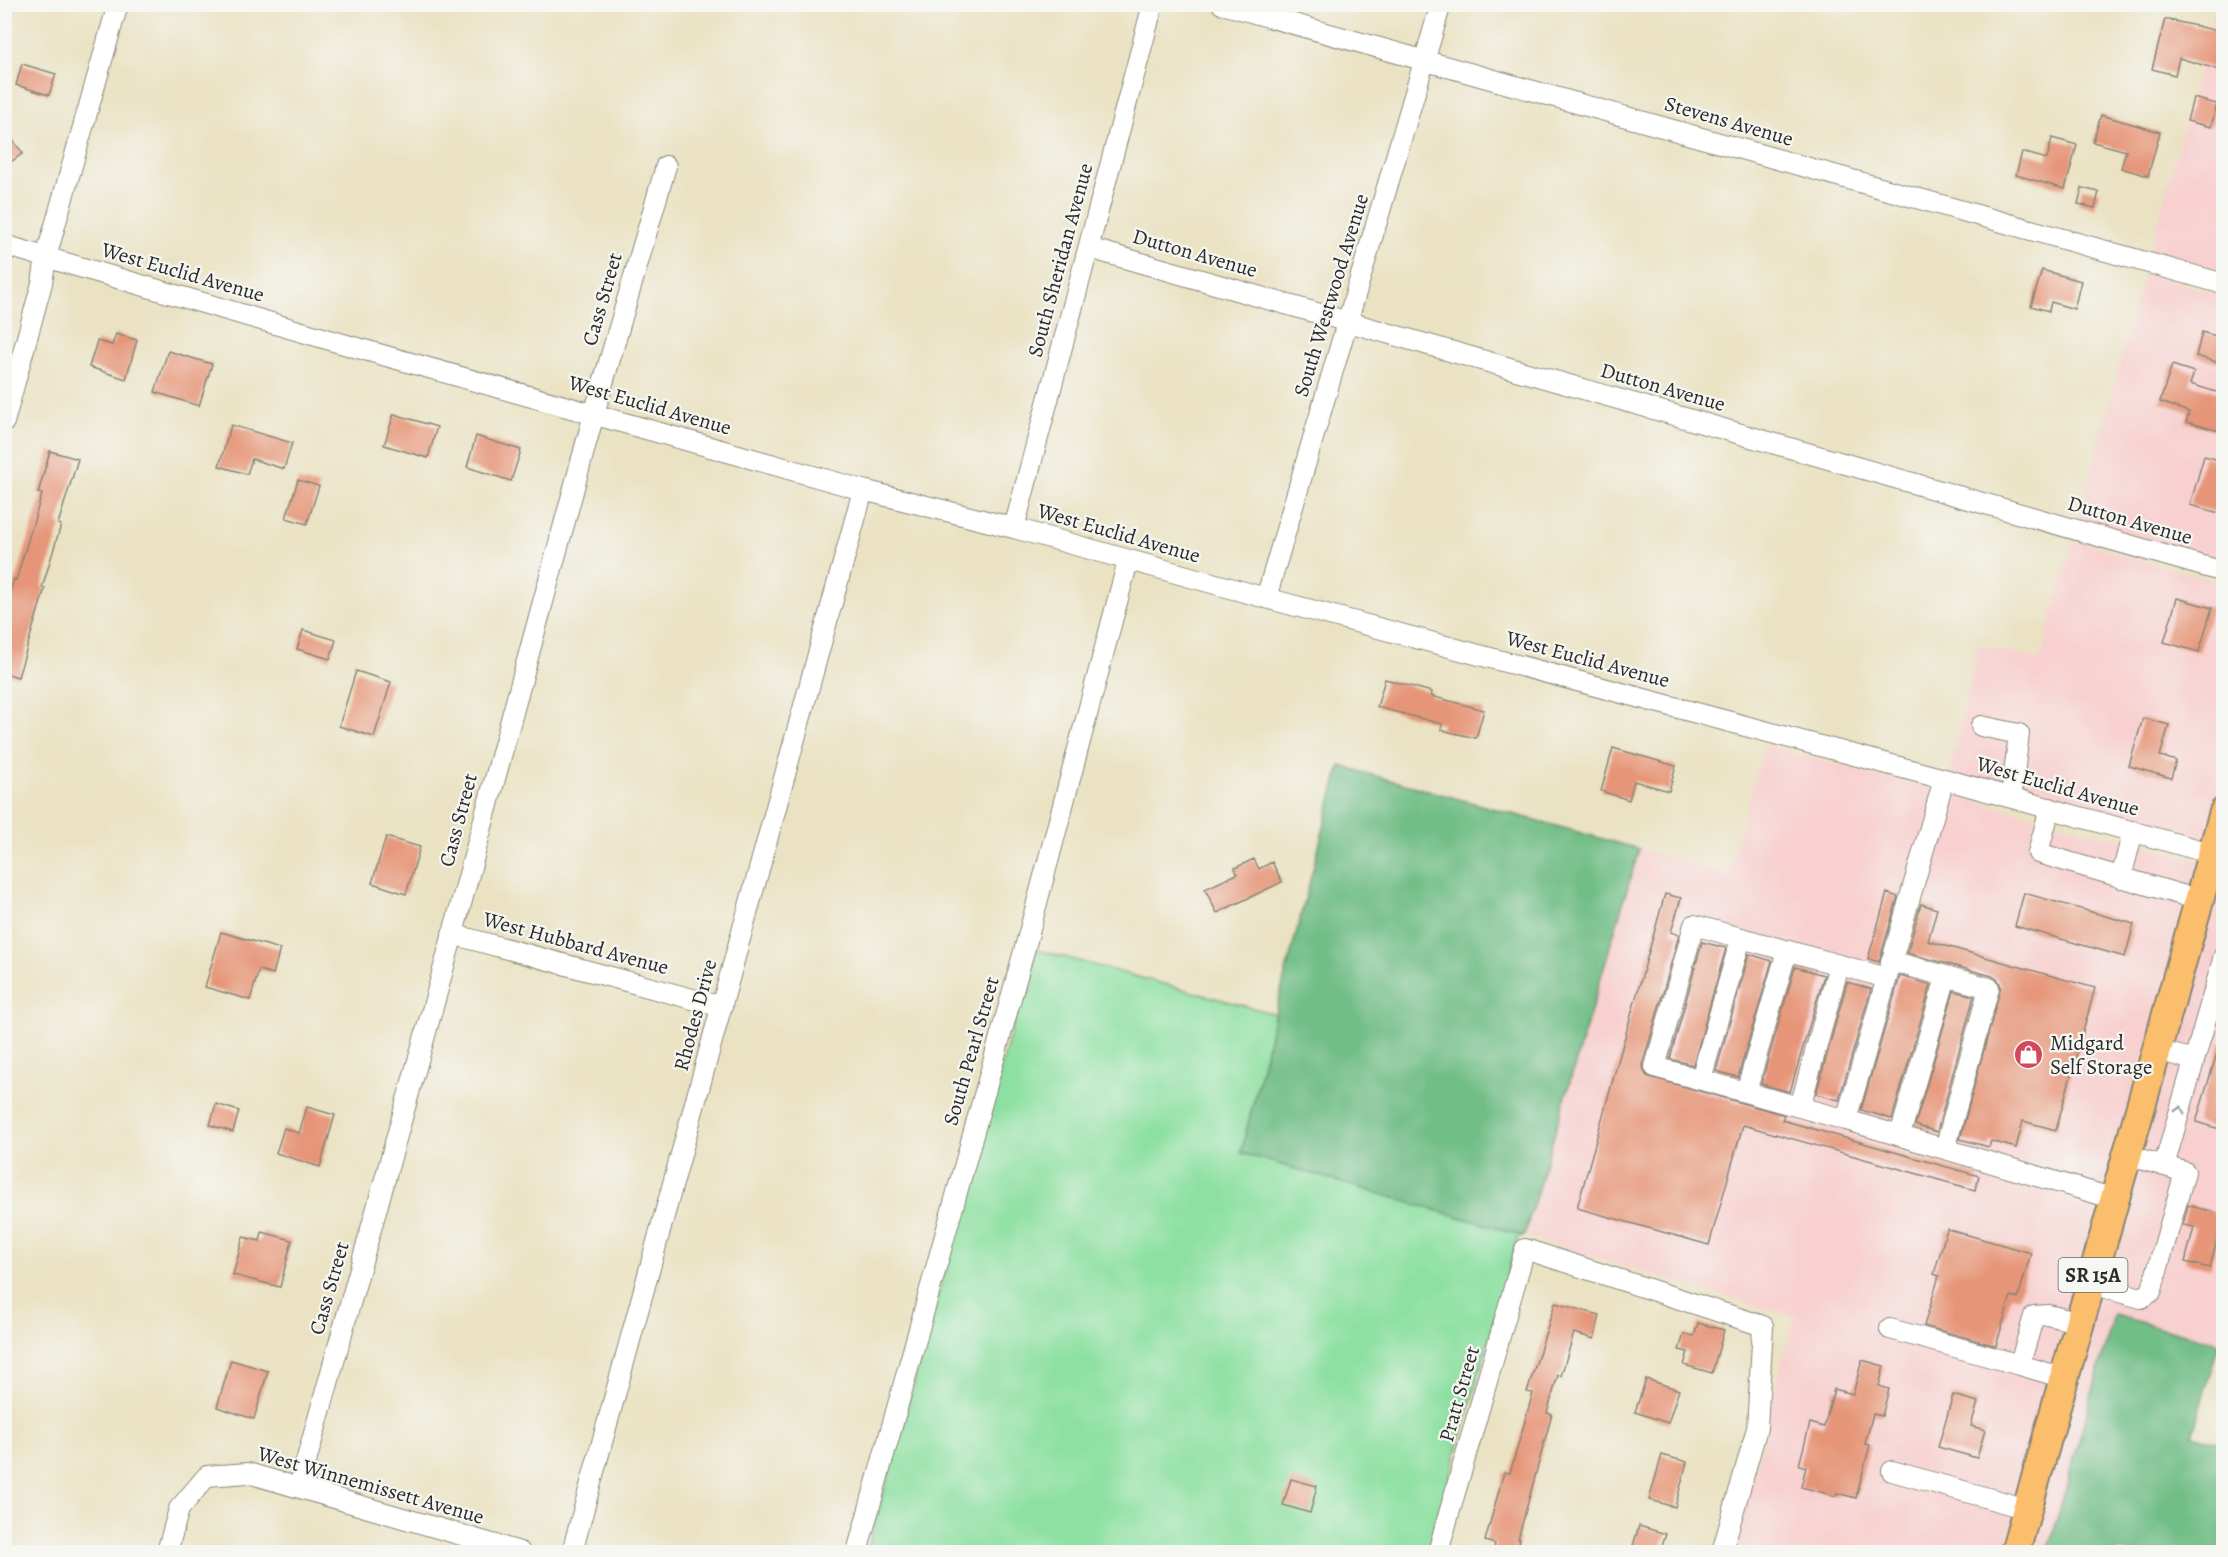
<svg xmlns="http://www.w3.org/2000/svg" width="2228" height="1557" viewBox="0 0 2228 1557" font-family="Alegreya,serif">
  <rect width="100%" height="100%" fill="#f6f6f2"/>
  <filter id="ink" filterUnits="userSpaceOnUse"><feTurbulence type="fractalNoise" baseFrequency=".0167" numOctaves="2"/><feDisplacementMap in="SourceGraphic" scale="12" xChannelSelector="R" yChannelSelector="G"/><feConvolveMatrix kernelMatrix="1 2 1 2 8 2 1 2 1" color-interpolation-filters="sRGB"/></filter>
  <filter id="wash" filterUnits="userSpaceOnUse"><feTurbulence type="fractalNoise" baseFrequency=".008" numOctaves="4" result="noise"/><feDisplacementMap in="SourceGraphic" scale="24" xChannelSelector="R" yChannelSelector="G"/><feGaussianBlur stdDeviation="1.35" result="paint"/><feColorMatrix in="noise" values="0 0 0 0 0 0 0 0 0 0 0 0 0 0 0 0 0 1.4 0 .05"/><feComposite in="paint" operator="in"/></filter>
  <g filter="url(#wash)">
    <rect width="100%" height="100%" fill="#eae2c3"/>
    <path fill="#f7d0cf" d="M 2216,5 L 2223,8 L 2223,272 L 2150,252 Z
      M 2144,273 L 2223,295 L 2223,561 L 2079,519 Z
      M 2073,540 L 2223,583 L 2223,777 L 2206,841 L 1949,773 L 1978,645 L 2040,660 Z
      M 1764,745 L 2200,861 L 2006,1552 L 1732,1552 L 1769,1421 L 1766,1420 L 1794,1317 L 1524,1236 L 1639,849 L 1728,874 Z
      M 2218,866 L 2224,868 L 2223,1329 L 2219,1343 L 2114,1315 L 2048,1552 L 2025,1552 Z"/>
    <path fill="#8de0a1" stroke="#5c8666" stroke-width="1.5" d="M 1034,949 L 1275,1014 L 1241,1153 L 1524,1236 L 1518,1237 L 1428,1552 L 1159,1552 L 1141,1548 L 1139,1552 L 867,1552 Z"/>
    <path fill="#72be87" stroke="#4e7459" stroke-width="1.5" d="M 1340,766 L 1639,849 L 1524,1236 L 1241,1153 L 1275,1014 Z
      M 2114,1315 L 2219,1343 L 2192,1435 L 2223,1443 L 2223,1552 L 2048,1552 Z"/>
    <g id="blocks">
      <path fill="#e69578" d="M 2165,19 L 2223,32 L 2223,71 L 2179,58 L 2175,75 L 2152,69 Z
        M 22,64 L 56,74 L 49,95 L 16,85 Z
        M 2193,98 L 2217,104 L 2211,127 L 2187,121 Z
        M 2101,115 L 2160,132 L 2148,176 L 2121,168 L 2126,151 L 2093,142 Z
        M 4,130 L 23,153 L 4,167 Z
        M 2052,138 L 2077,145 L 2065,189 L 2016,175 L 2022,152 L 2047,159 Z
        M 2082,188 L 2099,192 L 2095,208 L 2078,204 Z
        M 2042,270 L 2081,281 L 2074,309 L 2051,302 L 2049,311 L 2031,306 Z
        M 2202,332 L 2223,338 L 2223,364 L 2196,356 Z
        M 116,334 L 137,340 L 126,379 L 89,367 L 97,341 L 112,345 Z
        M 168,351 L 212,364 L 199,406 L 155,392 Z
        M 2172,365 L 2194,372 L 2190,384 L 2223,394 L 2223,432 L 2186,422 L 2189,412 L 2160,402 Z
        M 394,414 L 437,427 L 428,458 L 384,445 Z
        M 231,425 L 292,443 L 284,469 L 252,459 L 247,474 L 219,466 Z
        M 476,436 L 521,450 L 511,481 L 467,467 Z
        M 50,451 L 78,459 L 58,524 L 61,525 L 42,588 L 45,588 L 18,677 L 4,673 L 4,611 L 14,579 L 16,580 L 42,494 L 38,493 Z
        M 2204,456 L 2223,461 L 2223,514 L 2190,505 Z
        M 298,480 L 319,486 L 307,524 L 286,518 Z
        M 2177,598 L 2212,608 L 2199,652 L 2164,642 Z
        M 303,630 L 336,640 L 330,659 L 297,649 Z
        M 356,671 L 391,682 L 374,737 L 339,726 Z
        M 1385,679 L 1432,692 L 1431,696 L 1484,710 L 1476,738 L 1441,730 L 1442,724 L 1377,707 Z
        M 2143,718 L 2169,725 L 2160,756 L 2176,761 L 2171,778 L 2129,766 Z
        M 1613,748 L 1676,766 L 1669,791 L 1634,781 L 1629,800 L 1601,791 Z
        M 386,837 L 420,847 L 406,894 L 372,883 Z
        M 1254,859 L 1259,869 L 1272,862 L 1282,882 L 1217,913 L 1205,889 L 1237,874 L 1235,868 Z
        M 1887,893 L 1898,897 L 1879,962 L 1868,959 Z
        M 2024,893 L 2134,924 L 2125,957 L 2015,926 Z
        M 1665,894 L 1681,898 L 1671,932 L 1679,935 L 1643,1064 L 1644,1071 L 1647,1076 L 1784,1115 L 1782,1120 L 1979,1176 L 1975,1190 L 1743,1125 L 1709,1245 L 1577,1208 Z
        M 1921,904 L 1937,909 L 1928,941 L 2095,988 L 2056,1130 L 2023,1121 L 2016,1148 L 1991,1141 L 1989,1147 L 1960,1139 L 2001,986 L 1998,980 L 1992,976 L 1907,953 Z
        M 221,932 L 280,949 L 273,974 L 259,970 L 250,1000 L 205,987 Z
        M 1702,942 L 1726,948 L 1693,1065 L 1670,1059 Z
        M 1749,954 L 1772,961 L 1738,1077 L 1716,1071 Z
        M 1795,967 L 1824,975 L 1790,1092 L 1761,1084 Z
        M 1900,976 L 1931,985 L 1892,1119 L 1861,1110 Z
        M 1847,982 L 1871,989 L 1839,1100 L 1816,1094 Z
        M 1954,991 L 1974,996 L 1937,1132 L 1915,1125 Z
        M 2220,1043 L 2223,1043 L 2223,1130 L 2196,1122 Z
        M 216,1104 L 239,1111 L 233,1132 L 210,1125 Z
        M 307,1107 L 335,1115 L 320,1167 L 276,1153 L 284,1128 L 299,1133 Z
        M 2188,1205 L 2223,1215 L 2210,1268 L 2185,1262 L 2194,1227 L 2183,1225 Z
        M 1947,1229 L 2031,1253 L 2018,1298 L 2011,1296 L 1996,1346 L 1924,1326 L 1939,1276 L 1934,1274 Z
        M 262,1232 L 292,1240 L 280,1287 L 233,1275 L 243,1237 L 260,1241 Z
        M 1555,1303 L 1600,1315 L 1594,1339 L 1574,1333 L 1561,1376 L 1558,1375 L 1547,1413 L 1552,1414 L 1518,1539 L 1520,1539 L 1517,1552 L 1493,1552 L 1495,1544 L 1485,1541 L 1504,1472 L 1510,1473 L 1533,1393 L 1527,1392 Z
        M 1698,1323 L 1724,1330 L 1712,1373 L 1684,1365 L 1688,1352 L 1679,1350 L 1684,1334 L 1694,1336 Z
        M 231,1360 L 268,1371 L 254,1419 L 217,1407 Z
        M 1862,1360 L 1884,1366 L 1879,1386 L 1889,1389 L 1882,1416 L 1873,1414 L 1865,1444 L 1870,1445 L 1856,1498 L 1837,1493 L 1836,1496 L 1801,1487 L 1806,1467 L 1799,1465 L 1810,1423 L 1824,1427 L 1834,1389 L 1853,1394 Z
        M 1646,1379 L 1679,1390 L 1668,1423 L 1635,1412 Z
        M 1953,1395 L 1978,1402 L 1971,1426 L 1985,1430 L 1977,1458 L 1938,1447 Z
        M 1662,1455 L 1687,1462 L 1675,1507 L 1649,1500 Z
        M 1291,1479 L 1317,1486 L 1310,1513 L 1283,1505 Z
        M 1639,1526 L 1666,1534 L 1660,1552 L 1631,1552 Z"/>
    </g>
  </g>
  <g filter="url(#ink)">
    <use href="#blocks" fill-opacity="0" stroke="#8a8677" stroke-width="1.5"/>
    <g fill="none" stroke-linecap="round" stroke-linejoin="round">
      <defs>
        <path id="minor" d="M 1222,4 L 2224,284
          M 4,245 L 347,345 L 863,490 L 1014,528 L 1266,598 L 1944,779 L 2224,857
          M 1089,248 L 2224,572
          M 4,422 L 42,283 L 46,257 L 118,4
          M 1014,528 L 1153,4
          M 1266,598 L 1441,4
          M 1981,726 L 2019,734 L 2011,797
          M 1944,779 L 1846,1120 L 2115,1199
          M 2050,808 L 2038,853 L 2199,900
          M 2121,878 L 2133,831
          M 452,934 L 722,1007
          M 1891,961 L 1989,988 L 1945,1149
          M 2157,1050 L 2194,1060
          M 1701,1079 L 1741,938
          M 1746,1092 L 1787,951
          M 1800,1107 L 1839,965
          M 1846,1120 L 1655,1067 L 1694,925 L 1887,978
          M 1900,1135 L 1946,977
          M 2164,1166 L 2224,956
          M 2091,1284 L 2141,1298 L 2151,1292 L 2185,1172 L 2127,1155
          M 1890,1329 L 2020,1365
          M 2064,1378 L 2020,1365 L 2021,1360 L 2034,1316 L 2048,1315 L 2080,1323
          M 1892,1471 L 2027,1509
          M 299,1487 L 436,996 L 594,414 L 666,166
          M 167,1552 L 179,1509 L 207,1476 L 248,1473 L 520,1552
          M 572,1552 L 863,490
          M 857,1552 L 1026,944 L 1128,561
          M 1438,1552 L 1525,1249 L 1763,1326 L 1757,1428 L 1722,1552"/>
        <path id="highway" d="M 2015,1552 L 2224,812"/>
      </defs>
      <use href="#minor" stroke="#8a8677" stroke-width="22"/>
      <use href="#highway" stroke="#8a8677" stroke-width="32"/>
      <use href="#minor" stroke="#fff" stroke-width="20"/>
      <use href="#highway" stroke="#fabe6d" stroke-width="28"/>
    </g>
    <defs><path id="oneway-chevron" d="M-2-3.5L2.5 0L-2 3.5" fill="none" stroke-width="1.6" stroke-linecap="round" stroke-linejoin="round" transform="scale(1.5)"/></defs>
    <use stroke="#a0a0a0" href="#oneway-chevron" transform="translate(2180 1110) rotate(-74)"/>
  </g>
  <defs>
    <symbol id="shop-disc" viewBox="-11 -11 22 22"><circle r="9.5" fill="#d1495b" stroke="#f6f6f2"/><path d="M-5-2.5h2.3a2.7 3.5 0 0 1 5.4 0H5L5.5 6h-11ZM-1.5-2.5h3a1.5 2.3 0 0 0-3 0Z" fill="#fff"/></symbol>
  </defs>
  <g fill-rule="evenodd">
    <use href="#shop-disc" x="2012" y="1038" width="33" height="33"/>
  </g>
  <g text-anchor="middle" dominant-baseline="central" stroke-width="4.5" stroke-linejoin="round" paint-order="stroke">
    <rect fill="#f6f6f2" stroke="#686867" stroke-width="1.5" x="2058.5" y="1258" width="69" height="34" rx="4.5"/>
    <g font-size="20" font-weight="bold" fill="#2b2b2b">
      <text x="2093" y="1275">SR 15A</text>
    </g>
    <g font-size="21" fill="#2b2b2b" stroke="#f6f6f2">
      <text transform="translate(1729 121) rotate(16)">Stevens Avenue</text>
      <text transform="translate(1195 253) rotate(16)">Dutton Avenue</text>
      <text transform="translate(1060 260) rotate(-75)">South Sheridan Avenue</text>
      <text transform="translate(183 272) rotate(16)">West Euclid Avenue</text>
      <text transform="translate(1331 295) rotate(-73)">South Westwood Avenue</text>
      <text transform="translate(602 299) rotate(-74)">Cass Street</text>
      <text transform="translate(1663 387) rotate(16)">Dutton Avenue</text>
      <text transform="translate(650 405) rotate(16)">West Euclid Avenue</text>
      <text transform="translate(2130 520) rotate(16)">Dutton Avenue</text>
      <text transform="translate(1119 533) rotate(16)">West Euclid Avenue</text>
      <text transform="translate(1588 659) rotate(15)">West Euclid Avenue</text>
      <text transform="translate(2058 786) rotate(16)">West Euclid Avenue</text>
      <text transform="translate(458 820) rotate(-75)">Cass Street</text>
      <text transform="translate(576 943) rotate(15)">West Hubbard Avenue</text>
      <text transform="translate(695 1015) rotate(-75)">Rhodes Drive</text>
      <text transform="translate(971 1051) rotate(-74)">South Pearl Street</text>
      <text transform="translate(329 1288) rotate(-74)">Cass Street</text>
      <text transform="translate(1459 1394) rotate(-74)">Pratt Street</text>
      <text transform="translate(371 1485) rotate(16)">West Winnemissett Avenue</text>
    </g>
    <g font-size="21" fill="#2b2b2b" stroke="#f6f6f2" text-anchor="start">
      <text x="2050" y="1043">Midgard<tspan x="2050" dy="24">Self Storage</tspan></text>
    </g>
  </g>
  <rect width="2228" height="1557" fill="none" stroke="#f6f6f2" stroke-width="24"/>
</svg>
